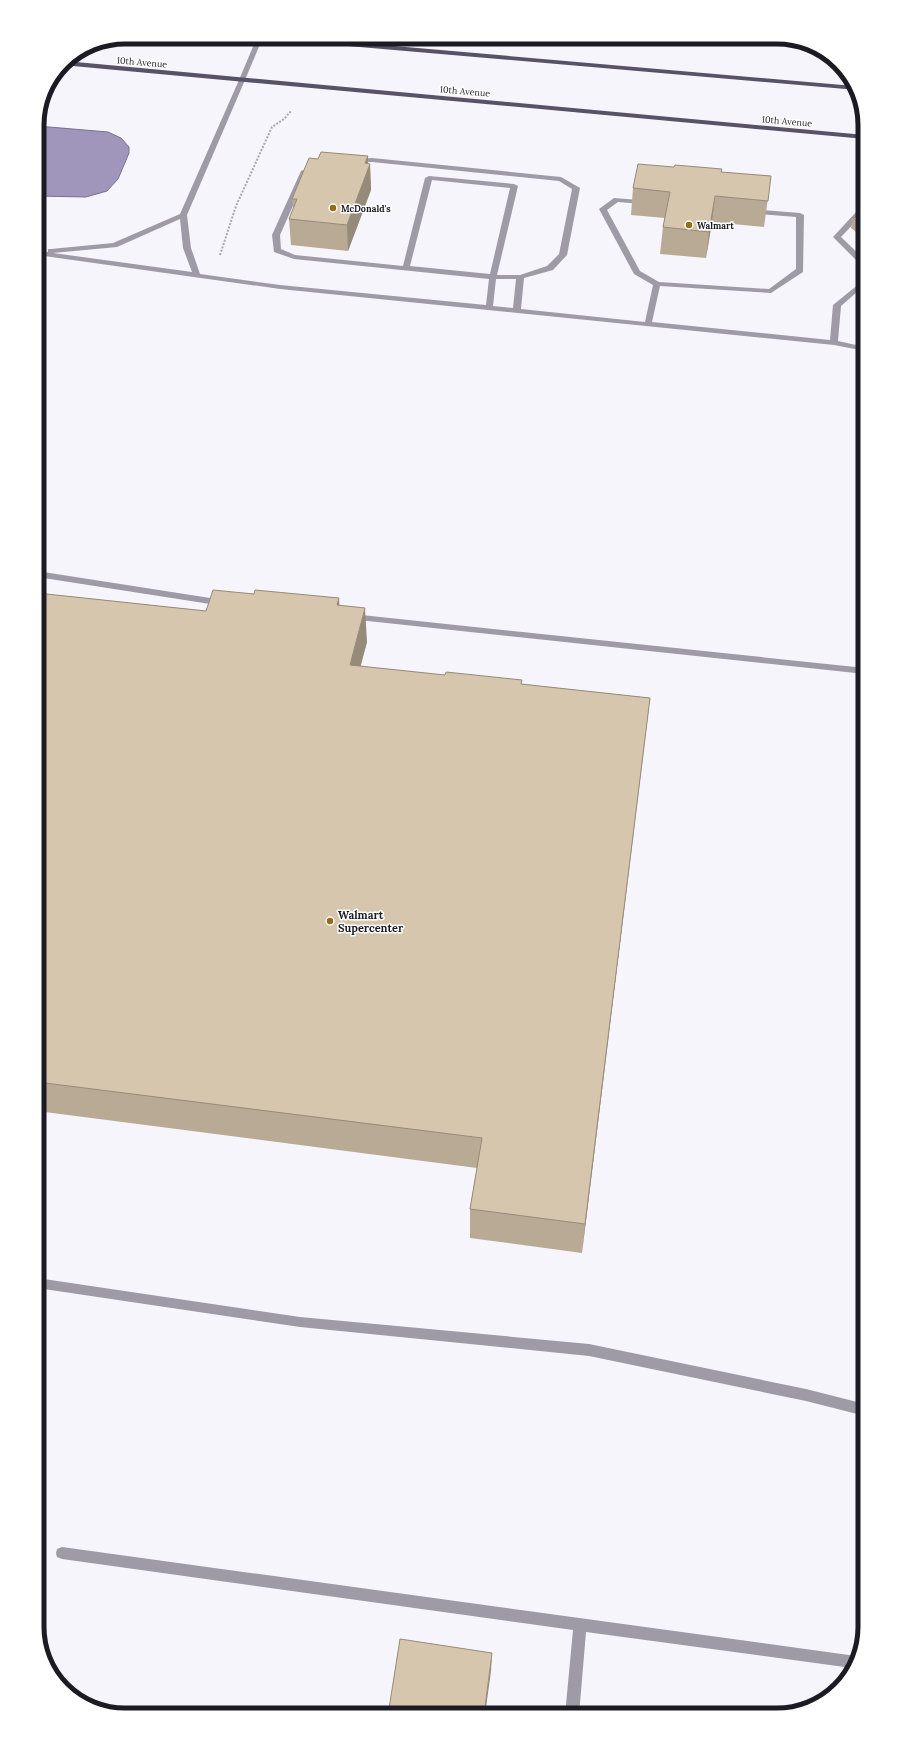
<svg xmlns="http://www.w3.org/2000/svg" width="902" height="1752" viewBox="0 0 902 1752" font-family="Lora,serif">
  <rect width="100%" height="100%" fill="#f6f5fb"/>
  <path fill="#a096bb" stroke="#78718d" d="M 37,126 L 108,132 L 121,138 L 129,147 L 129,153 L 118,179 L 107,191 L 86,197 L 37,196 Z"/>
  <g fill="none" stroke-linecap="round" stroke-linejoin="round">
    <path stroke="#aaa8af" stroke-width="2" stroke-dasharray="2 1.5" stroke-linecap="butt" d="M 220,255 L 236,206 L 272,127 L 284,119 L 291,111"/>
    <path fill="#9e9ba7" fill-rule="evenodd" d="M 242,78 L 245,80 L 187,215 L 191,248 L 200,274 L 280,285 L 486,305 L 489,279 L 294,259 L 274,252 L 272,235 L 301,171 L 328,160 L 372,158 L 561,177 L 580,188 L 567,255 L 553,270 L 524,278 L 521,309 L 645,322 L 653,285 L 634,274 L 599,209 L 614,198 L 800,213 L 804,215 L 803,272 L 771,293 L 660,286 L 652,322 L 830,340 L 833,305 L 865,279 L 865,285 L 841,306 L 838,341 L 865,347 L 865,351 L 834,345 L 280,289 L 37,255 L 37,251 L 48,252 L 48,249 L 51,249 L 113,243 L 180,214 L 239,80 ZM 350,162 L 372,162 L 559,181 L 572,189 L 559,254 L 547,266 L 520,275 L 497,275 L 518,186 L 514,184 L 429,176 L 425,178 L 403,266 L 295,255 L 281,249 L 280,235 L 308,172 L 329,164 ZM 432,180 L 510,188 L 490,274 L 410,266 ZM 618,202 L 796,217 L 796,269 L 769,289 L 659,282 L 640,271 L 607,210 ZM 180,219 L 183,248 L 192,272 L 53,253 L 117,247 ZM 496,279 L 516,279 L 513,308 L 493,306 Z
      M 857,211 L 865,211 L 865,215 L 862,215 L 841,237 L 865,260 L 865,266 L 862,266 L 833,237 Z
      M 37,571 L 223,600 L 227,603 L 223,606 L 37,577 Z
      M 352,614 L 865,668 L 865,674 L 349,619 L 348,617 Z
      M 37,1278 L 300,1317 L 589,1344 L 806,1389 L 865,1404 L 865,1416 L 806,1401 L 589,1356 L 300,1327 L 37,1288 Z
      M 62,1547 L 856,1656 L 852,1668 L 586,1632 L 579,1715 L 565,1715 L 573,1630 L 62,1559 L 57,1557 L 56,1553 L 57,1549 Z"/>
    <path fill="#9e9ba7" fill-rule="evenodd" d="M 257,37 L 263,37 L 245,80 L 240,81 L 239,80 Z"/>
    <path fill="#575266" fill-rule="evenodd" d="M 264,37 L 290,37 L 854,86 L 857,90 L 267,39 Z
      M 65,61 L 865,135 L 865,139 L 62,65 Z"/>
  </g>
  <path fill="#b8aa95" d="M 368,156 L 368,164 L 370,164 L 371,190 L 348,251 L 291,245 L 289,219 L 293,209 L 292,199 L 318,159 Z
    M 721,172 L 771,176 L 764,227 L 712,222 L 706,258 L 660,254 L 663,227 L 665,218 L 631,215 L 633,188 Z
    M 865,214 L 865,239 L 851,228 L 853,218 Z
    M 37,593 L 206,611 L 254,594 L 339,598 L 339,606 L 367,642 L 360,666 L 522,684 L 650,698 L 582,1253 L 470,1238 L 470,1209 L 477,1168 L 37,1111 Z"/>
  <path fill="#968b79" d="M 368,156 L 368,169 L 370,164 L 371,190 L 348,251 L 347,225 L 365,163 Z
    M 715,196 L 712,222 L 706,258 L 709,232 Z
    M 339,598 L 341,632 L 337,605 Z
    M 365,608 L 367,642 L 352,699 L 350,665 Z
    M 650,698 L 646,731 L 582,1253 L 585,1224 Z
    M 492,1653 L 491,1671 L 485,1715 L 484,1715 Z"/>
  <path fill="#d6c6ad" stroke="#968b79" d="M 321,152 L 368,156 L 365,163 L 370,164 L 347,225 L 289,219 L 297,199 L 292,199 L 309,158 L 318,159 Z
    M 638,164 L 674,167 L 675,165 L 722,169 L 721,172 L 771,176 L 768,201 L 715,196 L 709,232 L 663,227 L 670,192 L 633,188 Z
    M 865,214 L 865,228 L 853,218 Z
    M 213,590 L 254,594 L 255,590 L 339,598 L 337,605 L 365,608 L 350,665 L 445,675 L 446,672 L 522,680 L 521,684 L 650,698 L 585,1224 L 470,1209 L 482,1138 L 37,1082 L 37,593 L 206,611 Z
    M 400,1639 L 492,1653 L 484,1715 L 388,1715 Z"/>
  <g fill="#956c17" stroke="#fff" stroke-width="1.5">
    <circle cx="333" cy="208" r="4"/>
    <circle cx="689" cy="225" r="4"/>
    <circle cx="330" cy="921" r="4"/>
  </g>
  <g text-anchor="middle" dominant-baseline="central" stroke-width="3" stroke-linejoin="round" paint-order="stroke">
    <g font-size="9" fill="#1c1a23" stroke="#fff">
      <text transform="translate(142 62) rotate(5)">10th Avenue</text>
      <text transform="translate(465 91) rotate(5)">10th Avenue</text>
      <text transform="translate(787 121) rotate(5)">10th Avenue</text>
    </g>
    <g font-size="9" font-weight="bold" fill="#1c1a23" stroke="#fff" text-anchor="start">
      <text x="341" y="208">McDonald's</text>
      <text x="697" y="225">Walmart</text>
    </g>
    <g font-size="11" font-weight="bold" fill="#1c1a23" stroke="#fff" text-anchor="start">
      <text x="338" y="915">Walmart<tspan x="338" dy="13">Supercenter</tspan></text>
    </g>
  </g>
  <path d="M0 0H902V1752H0ZM125 44H777A81 81 0 0 1 858 125V1627A81 81 0 0 1 777 1708H125A81 81 0 0 1 44 1627V125A81 81 0 0 1 125 44Z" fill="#fff" fill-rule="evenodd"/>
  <path fill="none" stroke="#1c1a23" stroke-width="5" d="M125 44H777A81 81 0 0 1 858 125V1627A81 81 0 0 1 777 1708H125A81 81 0 0 1 44 1627V125A81 81 0 0 1 125 44Z"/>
</svg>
